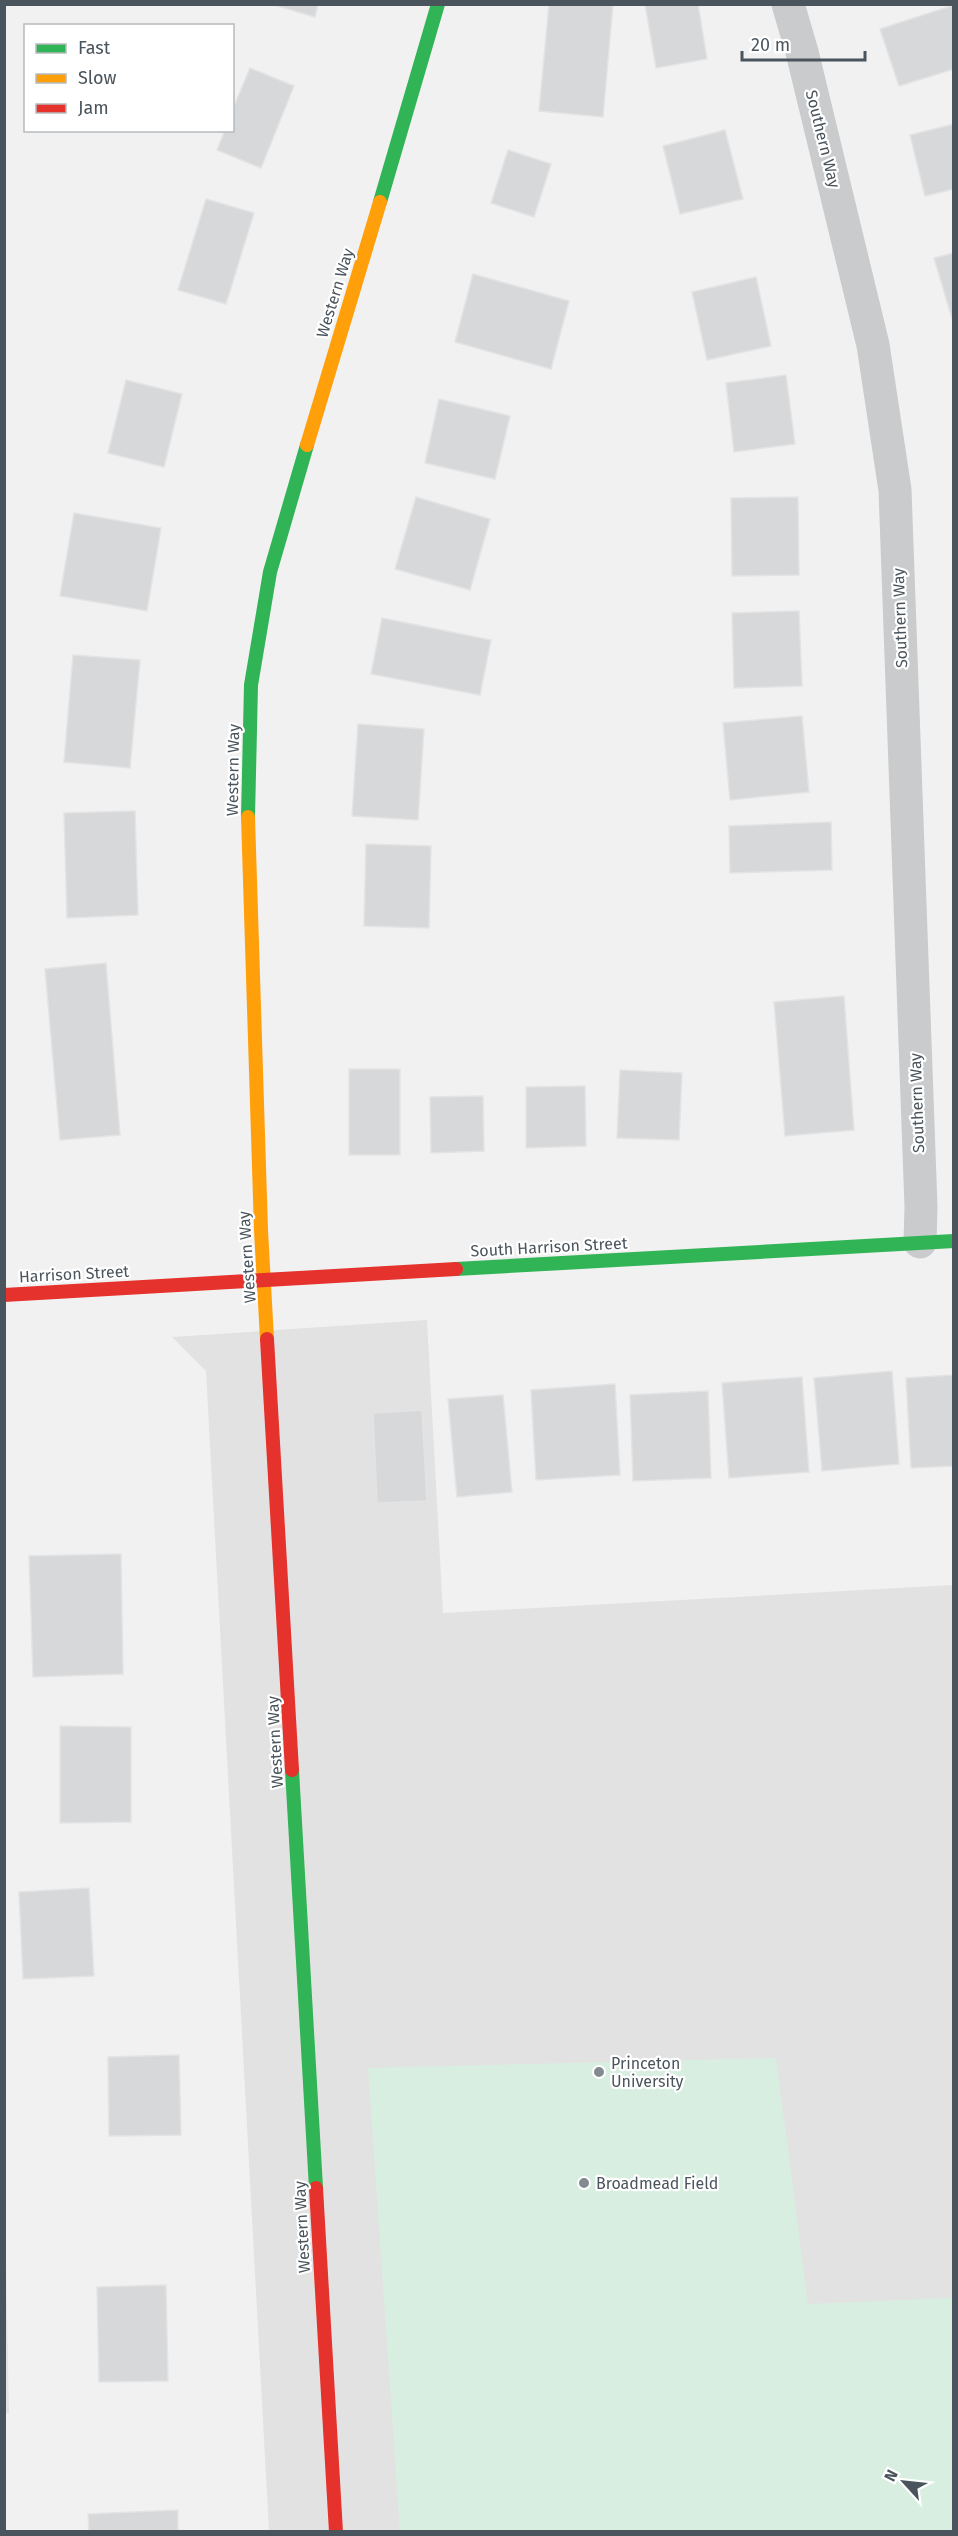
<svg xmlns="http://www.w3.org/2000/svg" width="958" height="2536" viewBox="0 0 958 2536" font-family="'Fira Sans',sans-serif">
  <rect width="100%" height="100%" fill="#f1f1f1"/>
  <path fill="#e3e2e2" d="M 427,1320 L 443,1613 L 953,1585 L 953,2531 L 269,2531 L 206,1371 L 172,1337 Z
    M 5,2217 L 9,2413 L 4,2413 Z"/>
  <path fill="#d8eee0" d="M 776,2058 L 808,2304 L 953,2298 L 953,2531 L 400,2531 L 368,2068 Z"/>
  <path fill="#d7d8da" stroke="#e3e3e4" stroke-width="1.5" d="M 271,4 L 318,4 L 315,17 Z
    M 549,4 L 613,4 L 603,117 L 539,111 Z
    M 645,4 L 698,4 L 707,59 L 656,68 Z
    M 954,5 L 954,69 L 899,86 L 880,29 Z
    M 250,68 L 294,86 L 261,168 L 217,150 L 225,130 L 232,130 L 232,111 Z
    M 954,124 L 954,189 L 925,196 L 910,135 Z
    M 725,130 L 743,199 L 680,214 L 663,146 Z
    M 508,150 L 551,164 L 534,217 L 491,203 Z
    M 206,199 L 254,213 L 226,304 L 178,290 Z
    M 954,253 L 954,325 L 934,258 Z
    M 473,274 L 569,301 L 551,369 L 455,342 Z
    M 756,277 L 771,346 L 707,360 L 692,292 Z
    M 786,375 L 795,444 L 734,452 L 726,383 Z
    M 126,380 L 182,394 L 164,467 L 108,453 Z
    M 439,399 L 510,416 L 495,479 L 425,463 Z
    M 416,497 L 490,519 L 470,590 L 395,569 Z
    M 798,497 L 799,575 L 732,576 L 731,498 Z
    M 74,513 L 161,528 L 147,611 L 60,596 Z
    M 799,611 L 802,686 L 734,688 L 732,613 Z
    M 382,618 L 491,640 L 480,695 L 371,674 Z
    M 73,655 L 140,660 L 130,768 L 64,762 Z
    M 802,716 L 809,792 L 730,800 L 723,723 Z
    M 358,724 L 424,729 L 418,820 L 352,816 Z
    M 135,811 L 138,915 L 67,918 L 64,813 Z
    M 831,822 L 832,870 L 730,873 L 729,826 Z
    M 366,844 L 431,846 L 429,928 L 364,926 Z
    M 106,963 L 120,1135 L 60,1140 L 45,969 Z
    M 844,996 L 854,1130 L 785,1136 L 774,1002 Z
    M 349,1069 L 400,1069 L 400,1155 L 349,1155 Z
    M 620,1070 L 682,1073 L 679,1140 L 617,1138 Z
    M 585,1086 L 586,1146 L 526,1148 L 526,1087 Z
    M 483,1096 L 484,1151 L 431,1153 L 430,1097 Z
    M 892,1371 L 899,1464 L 822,1471 L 814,1378 Z
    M 954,1375 L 954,1466 L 911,1468 L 906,1378 Z
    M 802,1377 L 809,1472 L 729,1478 L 722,1383 Z
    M 615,1384 L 620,1475 L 536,1480 L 531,1390 Z
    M 708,1391 L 711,1478 L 633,1481 L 630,1395 Z
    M 503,1395 L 512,1492 L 457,1497 L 448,1399 Z
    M 422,1410 L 427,1501 L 377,1503 L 373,1413 Z
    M 121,1554 L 123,1674 L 33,1677 L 29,1556 Z
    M 60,1726 L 131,1727 L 131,1822 L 60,1823 Z
    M 89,1888 L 94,1976 L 23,1979 L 19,1892 Z
    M 179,2055 L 181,2135 L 109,2136 L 108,2057 Z
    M 166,2285 L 168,2381 L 99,2382 L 97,2287 Z
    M 178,2510 L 178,2532 L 89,2532 L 88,2514 Z"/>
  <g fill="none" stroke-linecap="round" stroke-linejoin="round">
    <path stroke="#c9cbcc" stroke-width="33" d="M 788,4 L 802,52 L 873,345 L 895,490 L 921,1207 L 920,1242"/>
    <path stroke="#30b455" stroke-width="14" d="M 380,202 L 438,4
      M 248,817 L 251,685 L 270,572 L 307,445
      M 456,1269 L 954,1241
      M 292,1770 L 316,2188"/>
    <path stroke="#ff9f0a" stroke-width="14" d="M 307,445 L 380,202
      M 248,817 L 261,1230 L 267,1339"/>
    <path stroke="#e5322d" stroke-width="14" d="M 4,1295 L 456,1269
      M 267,1339 L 292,1770
      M 316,2188 L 336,2532"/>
  </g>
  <g fill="#848b90" stroke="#fff" stroke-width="2">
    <circle cx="599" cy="2072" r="6"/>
    <circle cx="584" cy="2183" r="6"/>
  </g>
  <g text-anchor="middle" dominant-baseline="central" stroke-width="4.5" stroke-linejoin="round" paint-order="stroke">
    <g font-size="16" fill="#4a545c" stroke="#fff">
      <text transform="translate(823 139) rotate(76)">Southern Way</text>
      <text transform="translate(335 293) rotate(-73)">Western Way</text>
      <text transform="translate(900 618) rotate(-92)">Southern Way</text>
      <text transform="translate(233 770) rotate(-89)">Western Way</text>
      <text transform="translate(917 1103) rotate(-92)">Southern Way</text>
      <text transform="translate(549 1247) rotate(-3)">South Harrison Street</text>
      <text transform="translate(247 1257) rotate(-94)">Western Way</text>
      <text transform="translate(74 1274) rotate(-3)">Harrison Street</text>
      <text transform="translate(275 1742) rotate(-93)">Western Way</text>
      <text transform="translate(302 2227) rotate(-93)">Western Way</text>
    </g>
    <g font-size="16" fill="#4a545c" stroke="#fff" text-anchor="start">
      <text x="611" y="2063">Princeton<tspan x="611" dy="18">University</tspan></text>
      <text x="596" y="2183">Broadmead Field</text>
    </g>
  </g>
  <rect width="958" height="2536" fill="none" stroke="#4a545c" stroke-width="12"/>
  <rect x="24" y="24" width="210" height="108" fill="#ffffff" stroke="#b7bbbe" stroke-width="1.5"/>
  <rect x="36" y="44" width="30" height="9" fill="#30b455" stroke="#b7bbbe" stroke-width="1.5"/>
  <text x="78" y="54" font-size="18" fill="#4a545c">Fast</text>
  <rect x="36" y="74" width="30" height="9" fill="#ff9f0a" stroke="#b7bbbe" stroke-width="1.5"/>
  <text x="78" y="84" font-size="18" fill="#4a545c">Slow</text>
  <rect x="36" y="104" width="30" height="9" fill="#e5322d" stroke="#b7bbbe" stroke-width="1.5"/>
  <text x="78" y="114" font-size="18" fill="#4a545c">Jam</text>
  <g transform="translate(904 2482) rotate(297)" stroke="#ffffff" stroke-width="4.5" paint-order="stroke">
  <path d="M0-4.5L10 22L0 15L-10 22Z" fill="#4a545c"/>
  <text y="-9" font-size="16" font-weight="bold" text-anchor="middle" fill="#4a545c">N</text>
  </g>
  <path d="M742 51v9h123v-9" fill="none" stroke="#4a545c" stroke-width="3"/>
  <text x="751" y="51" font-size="18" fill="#4a545c" stroke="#ffffff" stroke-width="4.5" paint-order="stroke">20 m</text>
</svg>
